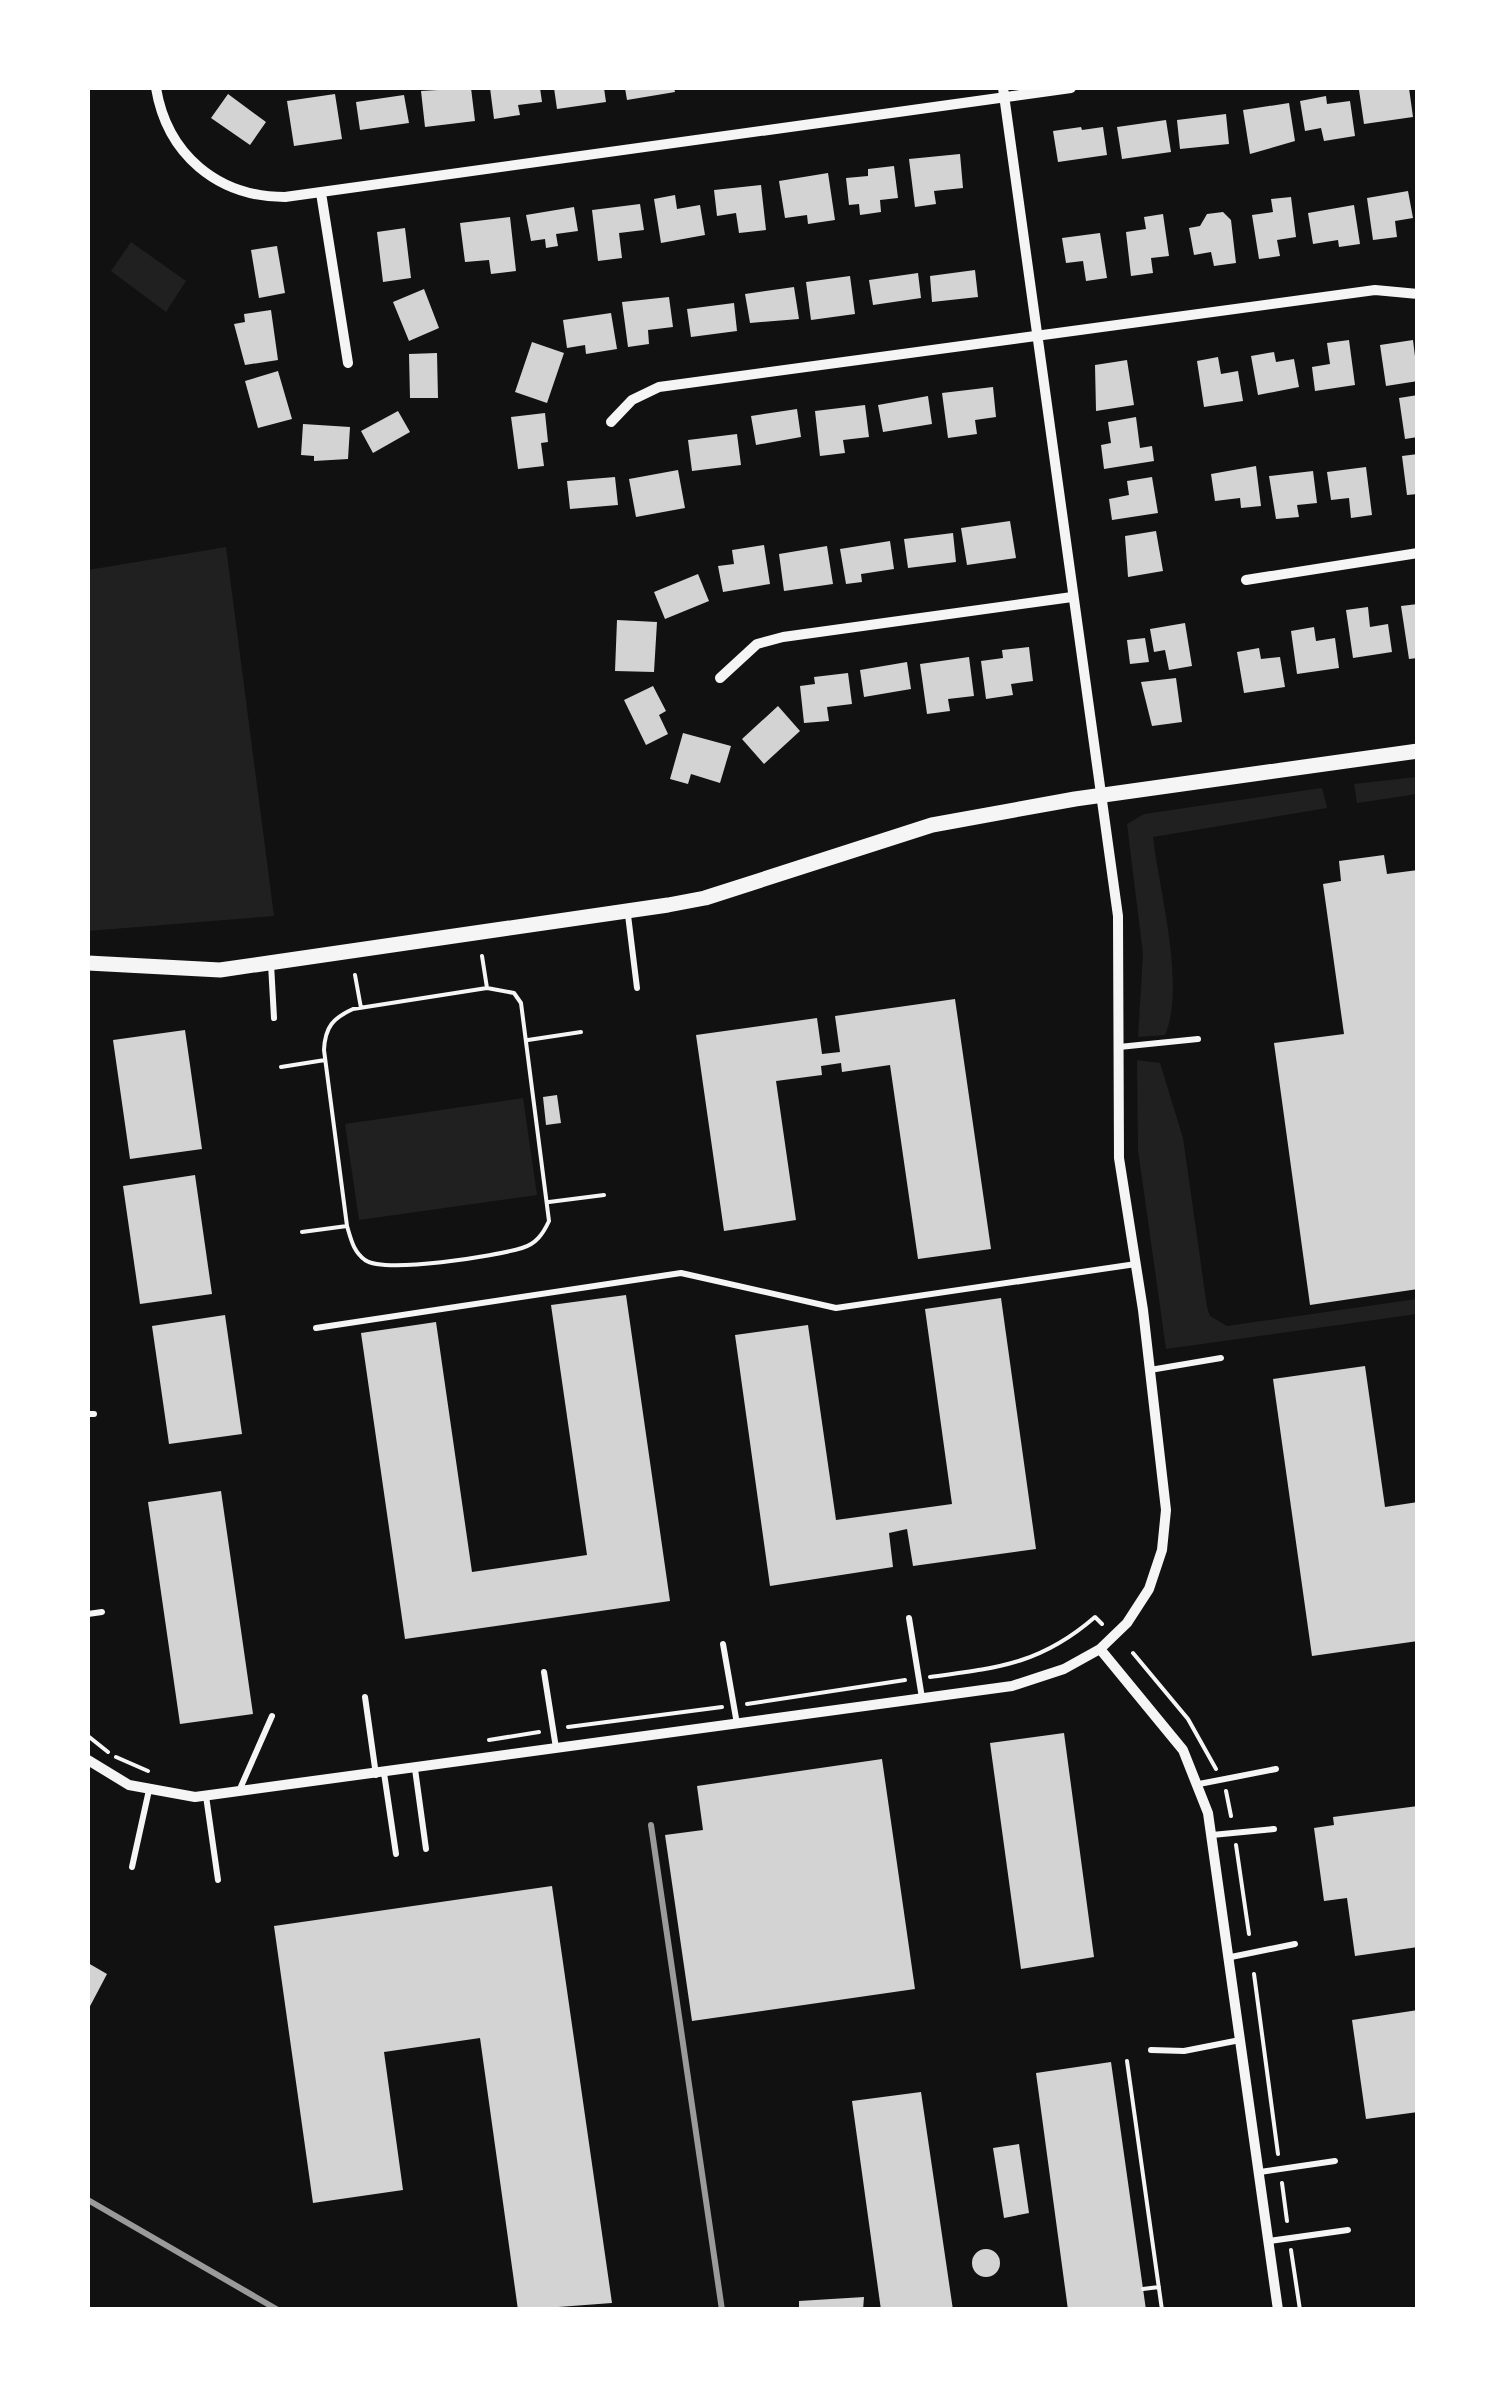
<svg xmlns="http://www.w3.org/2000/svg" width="1505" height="2397" viewBox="0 0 1505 2397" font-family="'Source Sans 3',sans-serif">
  <rect width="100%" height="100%" fill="#111"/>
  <path fill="#202020" d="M 131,242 L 186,281 L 166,312 L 111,271 Z
    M 226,547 L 274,916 L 88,931 L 88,570 Z
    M 1417,777 L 1417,794 L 1357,803 L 1354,784 Z
    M 1322,788 L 1327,808 L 1153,837 C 1159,890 1186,986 1165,1035 L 1138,1037 L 1143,954 L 1127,824 L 1144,814 Z
    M 1137,1060 L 1160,1063 L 1183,1138 L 1207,1307 L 1210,1316 L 1227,1326 L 1417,1299 L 1417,1314 L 1166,1349 L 1138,1150 Z
    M 523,1098 L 537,1195 L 359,1220 L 345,1124 Z"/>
  <path fill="#d3d3d3" d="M 471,88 L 475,121 L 425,127 L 421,91 Z
    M 490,88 L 540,88 L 542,102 L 518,105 L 520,115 L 494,119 Z
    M 554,88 L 604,88 L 606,102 L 557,109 Z
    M 625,88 L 674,88 L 675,92 L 627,100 Z
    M 1409,88 L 1413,117 L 1364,124 L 1359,90 Z
    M 228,94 L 266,122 L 250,145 L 211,118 Z
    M 335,94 L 342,139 L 294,146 L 287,101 Z
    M 404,95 L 409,123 L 360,130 L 356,102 Z
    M 1326,96 L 1327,104 L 1350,101 L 1355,136 L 1324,141 L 1321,128 L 1305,131 L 1300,101 Z
    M 1289,103 L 1295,141 L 1250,154 L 1243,110 Z
    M 1226,114 L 1229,144 L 1180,149 L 1177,120 Z
    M 1166,120 L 1171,152 L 1122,159 L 1117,127 Z
    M 1081,127 L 1082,130 L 1103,127 L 1107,155 L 1058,162 L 1053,131 Z
    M 960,154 L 963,188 L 934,191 L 936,204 L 915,207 L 909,159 Z
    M 894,166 L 898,198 L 880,200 L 881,212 L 860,215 L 859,204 L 849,205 L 846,178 L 868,176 L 868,169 Z
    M 828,173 L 835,220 L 808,224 L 807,215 L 785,218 L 779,181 Z
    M 761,185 L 766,230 L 739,233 L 736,213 L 717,216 L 714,190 Z
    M 1408,191 L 1413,218 L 1395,221 L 1397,237 L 1373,240 L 1367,198 Z
    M 675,195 L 677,209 L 700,205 L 705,235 L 661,243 L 654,199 Z
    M 1291,197 L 1296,237 L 1277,240 L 1280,256 L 1259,259 L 1252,215 L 1273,212 L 1271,199 Z
    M 640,204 L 644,230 L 619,233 L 622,258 L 598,261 L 592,210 Z
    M 1354,205 L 1360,244 L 1339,247 L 1338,240 L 1313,244 L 1308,213 Z
    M 574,207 L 578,231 L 556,234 L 558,246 L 546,248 L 545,239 L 531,241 L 526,215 Z
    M 1223,212 L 1231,220 L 1236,263 L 1214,266 L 1211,252 L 1194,255 L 1189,228 L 1200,226 L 1207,214 Z
    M 1163,214 L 1169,256 L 1151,258 L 1153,273 L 1131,276 L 1126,232 L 1146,229 L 1144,217 Z
    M 510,217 L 516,271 L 491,274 L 489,260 L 465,262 L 460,223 Z
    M 405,228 L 411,278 L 383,282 L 377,232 Z
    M 1100,233 L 1107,278 L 1086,281 L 1083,261 L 1066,263 L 1062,238 Z
    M 277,246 L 285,293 L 259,298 L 251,250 Z
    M 975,270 L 978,297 L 932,302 L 930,276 Z
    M 918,273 L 921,298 L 873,305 L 869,280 Z
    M 850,276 L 855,314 L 811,320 L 806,282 Z
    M 794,287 L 799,319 L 750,323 L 745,294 Z
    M 424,289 L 439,328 L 409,341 L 393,302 Z
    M 669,297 L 673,327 L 648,330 L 649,344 L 628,347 L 622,302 Z
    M 734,303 L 737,331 L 691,337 L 687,309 Z
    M 271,310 L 278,360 L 245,365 L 234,324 L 245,322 L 244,314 Z
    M 611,313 L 617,349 L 586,354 L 585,345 L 567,348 L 563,320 Z
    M 1349,340 L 1355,385 L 1315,391 L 1312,367 L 1330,364 L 1327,343 Z
    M 1413,340 L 1418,381 L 1386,386 L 1380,345 Z
    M 532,342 L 564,353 L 547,403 L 515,392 Z
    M 1274,352 L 1276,362 L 1294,359 L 1299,387 L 1258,395 L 1251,356 Z
    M 437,353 L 438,398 L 410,398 L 409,354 Z
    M 1218,357 L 1221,374 L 1238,371 L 1243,401 L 1204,407 L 1197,361 Z
    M 1127,360 L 1134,405 L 1096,411 L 1095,365 Z
    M 278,371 L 292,419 L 258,428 L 245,381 Z
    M 993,387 L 996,417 L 975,420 L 977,434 L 948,438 L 942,393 Z
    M 1418,395 L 1418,437 L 1405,439 L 1399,398 Z
    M 928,396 L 932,424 L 883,432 L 878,405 Z
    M 865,405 L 869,437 L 843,440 L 845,453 L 820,456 L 815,411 Z
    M 797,409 L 801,437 L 756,445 L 751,416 Z
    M 398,411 L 410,432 L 373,453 L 361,431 Z
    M 545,413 L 548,442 L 541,443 L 544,466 L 518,469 L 511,417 Z
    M 1136,417 L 1140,448 L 1152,446 L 1154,461 L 1104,469 L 1101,445 L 1111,443 L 1108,422 Z
    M 303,424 L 350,427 L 348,459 L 314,461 L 314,456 L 301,455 Z
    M 737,434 L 741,465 L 692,471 L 688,440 Z
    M 1418,454 L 1418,494 L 1407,495 L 1402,456 Z
    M 1256,466 L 1261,506 L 1241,508 L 1240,498 L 1215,501 L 1211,474 Z
    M 1366,467 L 1372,515 L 1351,518 L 1349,498 L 1331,500 L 1327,472 Z
    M 678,470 L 685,508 L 636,517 L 629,479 Z
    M 1313,471 L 1317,503 L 1297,505 L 1299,517 L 1276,519 L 1269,476 Z
    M 615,477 L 618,505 L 570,509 L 567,481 Z
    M 1152,477 L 1158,513 L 1112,520 L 1109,499 L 1129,495 L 1127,481 Z
    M 1010,521 L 1016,558 L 967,565 L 961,528 Z
    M 1156,531 L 1163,571 L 1128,577 L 1125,536 Z
    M 953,533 L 956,562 L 908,568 L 904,539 Z
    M 890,541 L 894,569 L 861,574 L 862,582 L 846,584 L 840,549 Z
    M 764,545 L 770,584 L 723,592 L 718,566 L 734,564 L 732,550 Z
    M 827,546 L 833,584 L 784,591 L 779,554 Z
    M 698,574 L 709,601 L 665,619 L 654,592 Z
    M 1418,604 L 1418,658 L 1409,659 L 1401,606 Z
    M 1368,607 L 1370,627 L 1388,624 L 1392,652 L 1353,658 L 1346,610 Z
    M 617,620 L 657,622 L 654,672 L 615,671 Z
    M 1185,623 L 1192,666 L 1169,670 L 1165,650 L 1154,652 L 1150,629 Z
    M 1314,627 L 1316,641 L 1335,638 L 1339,668 L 1297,674 L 1291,631 Z
    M 1145,638 L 1149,662 L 1130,664 L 1127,640 Z
    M 1029,647 L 1033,681 L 1011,684 L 1013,695 L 986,699 L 981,661 L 1003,658 L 1002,650 Z
    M 1259,648 L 1261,659 L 1280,657 L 1285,687 L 1244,693 L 1237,652 Z
    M 969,657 L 974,696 L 948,699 L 950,711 L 927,714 L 920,664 Z
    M 907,662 L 911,689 L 864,697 L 860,670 Z
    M 848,673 L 852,704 L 827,707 L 829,721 L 804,723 L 800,686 L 815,684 L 814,677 Z
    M 1176,678 L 1182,722 L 1152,726 L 1141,682 Z
    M 653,686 L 666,711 L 659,715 L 668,734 L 646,745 L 624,700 Z
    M 778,706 L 800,731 L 764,764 L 742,739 Z
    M 683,733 L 731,746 L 720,783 L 691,774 L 688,784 L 670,779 Z
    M 1384,855 L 1387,874 L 1418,870 L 1418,1289 L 1310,1305 L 1274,1043 L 1344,1034 L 1323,884 L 1341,881 L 1339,861 Z
    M 955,999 L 991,1249 L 918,1259 L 890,1065 L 842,1072 L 841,1063 L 821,1066 L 822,1075 L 776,1081 L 796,1220 L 724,1231 L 696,1035 L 817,1018 L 822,1054 L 840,1052 L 835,1016 Z
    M 185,1030 L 202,1149 L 130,1159 L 113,1040 Z
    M 557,1095 L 561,1123 L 546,1125 L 543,1097 Z
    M 195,1175 L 212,1294 L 140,1304 L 123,1186 Z
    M 626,1295 L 670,1601 L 405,1639 L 361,1333 L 436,1322 L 472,1572 L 587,1555 L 551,1305 Z
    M 1001,1298 L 1036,1549 L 913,1566 L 907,1529 L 889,1533 L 893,1567 L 770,1586 L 735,1335 L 808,1325 L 836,1520 L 952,1504 L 925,1309 Z
    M 225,1315 L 242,1434 L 169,1444 L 152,1326 Z
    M 1365,1366 L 1385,1507 L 1418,1502 L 1418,1641 L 1312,1656 L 1273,1379 Z
    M 221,1491 L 253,1714 L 180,1724 L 148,1502 Z
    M 1064,1733 L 1094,1957 L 1021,1969 L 990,1743 Z
    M 882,1759 L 915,1989 L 692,2021 L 665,1835 L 703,1830 L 697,1786 Z
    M 1418,1806 L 1418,1947 L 1355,1956 L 1347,1898 L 1324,1901 L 1314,1828 L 1334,1825 L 1333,1817 Z
    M 552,1886 L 612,2303 L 518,2310 L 480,2038 L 384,2052 L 403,2190 L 313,2203 L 274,1926 Z
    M 88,1963 L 107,1974 L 88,2010 Z
    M 1418,2010 L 1418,2112 L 1366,2119 L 1352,2020 Z
    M 1111,2062 L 1146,2310 L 1068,2310 L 1036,2073 Z
    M 921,2092 L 953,2310 L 881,2310 L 852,2101 Z
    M 1019,2144 L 1029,2213 L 1004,2218 L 993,2148 Z
    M972 2263a14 14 0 1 1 28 0a14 14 0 1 1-28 0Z
    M 864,2297 L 863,2310 L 799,2310 L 799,2301 Z"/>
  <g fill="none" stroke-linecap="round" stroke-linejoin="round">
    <path stroke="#f5f5f5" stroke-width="4" d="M 482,956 L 487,988 L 353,1009 C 333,1018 325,1027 324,1050 L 347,1226 C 351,1239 353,1251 365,1260 C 385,1274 496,1256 522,1248 C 536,1244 543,1234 549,1221 L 521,1003 L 514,993 L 487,988
      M 355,975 L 361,1008
      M 528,1040 L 581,1032
      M 281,1067 L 325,1060
      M 549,1202 L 604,1195
      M 302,1232 L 347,1226
      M 1133,1653 L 1188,1719 L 1216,1769
      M 930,1677 C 998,1668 1041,1664 1095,1617 L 1102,1624
      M 747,1704 L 905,1680
      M 568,1727 L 722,1707
      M 88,1736 L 108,1752
      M 489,1740 L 539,1732
      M 116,1757 L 148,1771
      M 1226,1791 L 1231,1816
      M 1236,1845 L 1249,1934
      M 1254,1974 L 1278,2154
      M 1127,2061 L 1162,2310
      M 1282,2183 L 1287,2221
      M 1291,2250 L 1300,2310
      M 1143,2289 L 1159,2287"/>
    <path stroke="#f5f5f5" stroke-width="6" d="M 628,915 L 637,988
      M 271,964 L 274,1018
      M 1119,1047 L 1198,1039
      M 316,1328 L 681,1273 L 836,1308 L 1136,1264
      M 1150,1370 L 1221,1358
      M 88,1414 L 94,1414
      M 88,1614 L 102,1612
      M 909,1618 L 922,1698
      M 723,1644 L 737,1724
      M 544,1672 L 556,1748
      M 365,1697 L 376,1775
      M 415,1769 L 426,1849
      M 384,1773 L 396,1854
      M 1199,1784 L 1276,1769
      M 239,1791 L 272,1716
      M 206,1796 L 218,1880
      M 1212,1835 L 1274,1829
      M 132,1867 L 149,1790
      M 1231,1957 L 1295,1944
      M 1151,2050 L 1184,2051 L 1240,2040
      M 1260,2172 L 1335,2161
      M 1269,2241 L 1348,2230"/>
    <path stroke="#f5f5f5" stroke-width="10" d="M 156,88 C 167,154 217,197 285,197 L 1071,88
      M 321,193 L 348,363
      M 611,422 L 632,400 L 659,387 L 1375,290 L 1418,294
      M 1246,580 L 1418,553
      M 720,678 L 757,644 L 783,637 L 1072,597
      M 1100,1649 L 1183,1750 L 1208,1813 L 1278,2310
      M 88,1760 L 129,1785 L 195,1797 L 1012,1686 L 1064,1669 L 1100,1649 L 1127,1623 L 1149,1589 L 1162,1550 L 1166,1510 L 1143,1310 L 1119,1158 L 1118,916 L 1003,88"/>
    <path stroke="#f5f5f5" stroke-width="15" d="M 88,963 L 220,970 L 668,905 L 705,898 L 932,825 L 1075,799 L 1418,751"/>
    <path stroke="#9a9a9a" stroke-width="6" d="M 651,1825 L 722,2310
      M 88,2200 L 278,2310"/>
  </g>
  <rect width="1505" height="2397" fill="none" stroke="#ffffff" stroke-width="180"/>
</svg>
